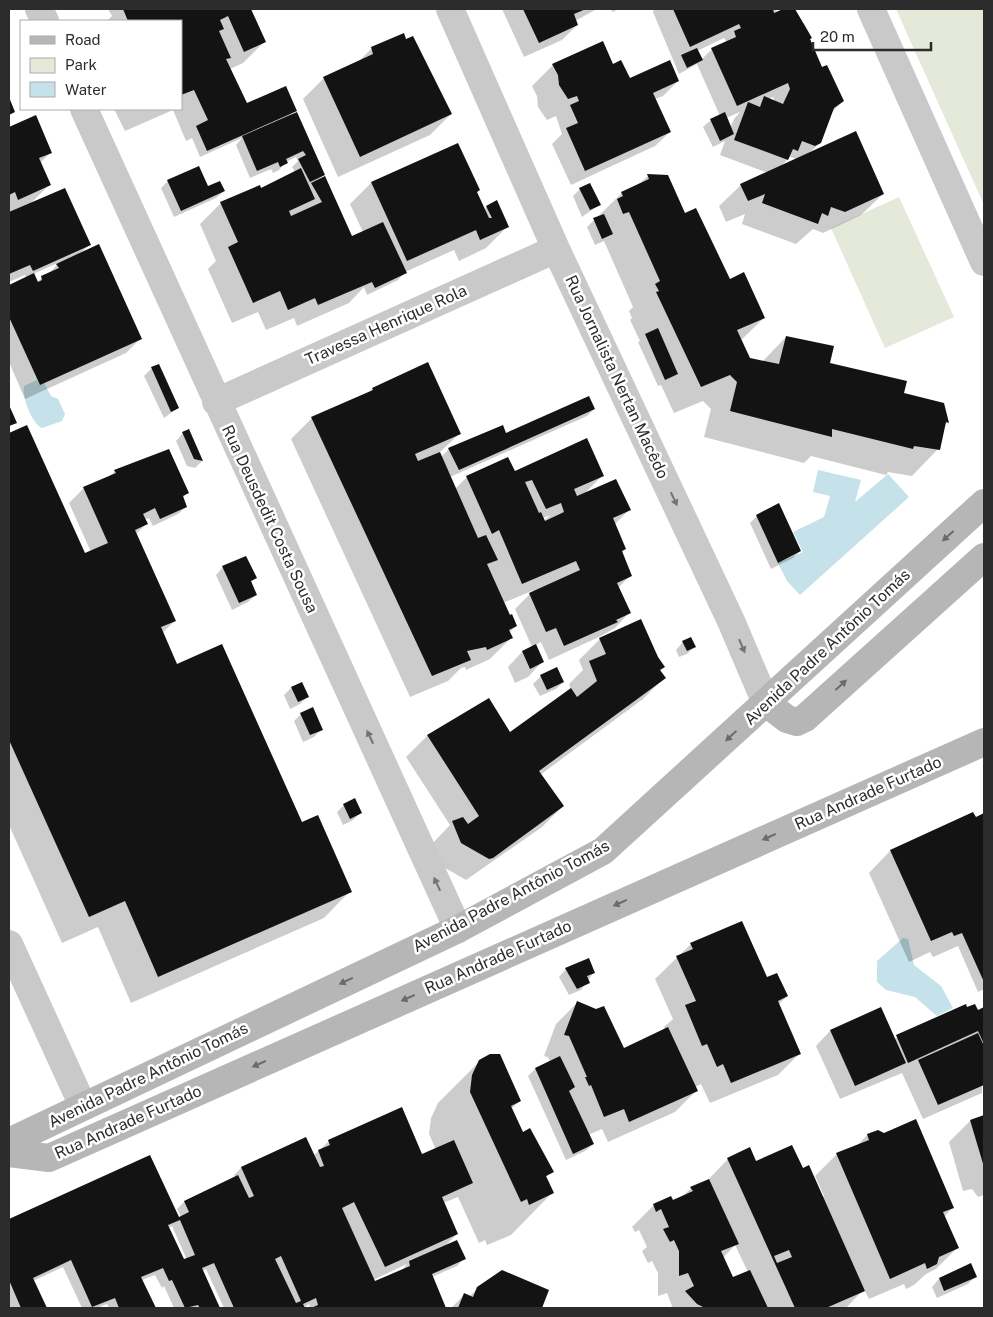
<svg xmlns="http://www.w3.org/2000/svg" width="993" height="1317" viewBox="0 0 993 1317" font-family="'Public Sans',sans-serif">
  <rect width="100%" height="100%" fill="#fff"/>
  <path fill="#e4e9d9" d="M 896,9 L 984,9 L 984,205 Z
    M 899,197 L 954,317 L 885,348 L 831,228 Z"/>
  <path fill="#c5e1e9" d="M 37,380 L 40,385 L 44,383 L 51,396 L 58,399 L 65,414 L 62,421 L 42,428 C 32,423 22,398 24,386 Z
    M 818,470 L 861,480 L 855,502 L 888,474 L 909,497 L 800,595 L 787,581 L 778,563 L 803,552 L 793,532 L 824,517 L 830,496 L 813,492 Z
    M 903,938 L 908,939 L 914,965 L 941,986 L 953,1008 L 937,1016 L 915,997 L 886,990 L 877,982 L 877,961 Z"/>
  <path fill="#0003" fill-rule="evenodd" d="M 108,9 L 249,9 L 264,42 L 243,63 L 230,69 L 246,105 L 295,110 L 289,117 L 324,174 L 317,181 L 351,238 L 363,232 L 350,204 L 371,183 L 476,193 L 484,210 L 487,207 L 507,227 L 486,248 L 459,261 L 454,250 L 405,272 L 398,280 L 367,295 L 364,287 L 349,303 L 297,326 L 294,318 L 266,330 L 258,312 L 232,323 L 208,269 L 216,261 L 200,224 L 221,203 L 260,190 L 295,172 L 292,167 L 298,161 L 296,157 L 286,162 L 279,170 L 273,173 L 271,169 L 250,178 L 236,145 L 242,138 L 200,157 L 192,138 L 186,141 L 173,110 L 125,131 L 114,109 L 181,109 L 181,21 L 107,21 L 112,16 Z
    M 502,9 L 597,9 L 575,21 L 577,25 L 562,40 L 524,57 Z
    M 611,9 L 614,10 L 620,9 L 612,12 Z
    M 654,9 L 778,9 L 772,16 L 786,9 L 794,9 L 801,25 L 804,23 L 811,37 L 808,40 L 822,69 L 843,101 L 831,113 L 820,143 L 809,153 L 883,194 L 861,215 L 823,233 L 813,229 L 796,244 L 742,224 L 745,214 L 726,222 L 719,206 L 741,185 L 768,173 L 720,155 L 725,141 L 713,147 L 703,127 L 711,120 L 720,116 L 697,64 L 679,74 L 653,12 ZM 724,38 L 726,41 L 722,44 L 712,49 L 701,60 L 697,51 ZM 773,97 L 775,102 L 768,99 ZM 740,112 L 734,119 L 730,128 L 726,118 ZM 790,157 L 797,159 L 781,166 Z
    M 405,41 L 451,114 L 430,135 L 338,177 L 303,99 L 324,78 L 358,62 L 372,48 Z
    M 553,65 L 612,65 L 624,82 L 678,81 L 663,96 L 655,99 L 670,132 L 655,146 L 571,185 L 552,144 L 562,134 L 556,116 L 547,120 L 538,107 L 537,96 L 532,86 Z
    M 35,117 L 50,153 L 40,163 L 49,185 L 30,204 L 89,245 L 80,254 L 141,338 L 126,353 L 25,399 L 9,362 L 9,286 L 26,278 L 25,275 L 9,282 L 9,128 ZM 60,262 L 48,274 L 37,282 L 33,274 Z
    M 648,176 L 684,214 L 729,281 L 764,318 L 740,341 L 749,359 L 762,362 L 786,337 L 828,364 L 902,394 L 943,404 L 947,423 L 943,427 L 938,449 L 912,476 L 888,472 L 886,475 L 811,456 L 804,463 L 704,437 L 711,409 L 703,401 L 674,413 L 661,385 L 658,386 L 638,342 L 640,341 L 630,320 L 632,318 L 629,311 L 633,307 L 604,241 L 595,245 L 587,227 L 622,193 L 638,185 Z
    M 168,181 L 207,187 L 224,191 L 216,198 L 174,217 L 161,188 Z
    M 580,189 L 599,205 L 582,217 L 573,196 Z
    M 159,366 L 178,408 L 164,418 L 144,376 L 152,368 Z
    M 372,389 L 459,434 L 439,453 L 441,457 L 449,449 L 594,409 L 587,416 L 450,477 L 455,489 L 467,477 L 514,473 L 602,476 L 584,494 L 629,510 L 615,524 L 625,549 L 621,553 L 630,576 L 618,588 L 629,613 L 615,628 L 601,636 L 549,660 L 541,642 L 535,645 L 542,662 L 528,677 L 515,683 L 508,667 L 522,652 L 532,647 L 515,609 L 534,590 L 503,603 L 516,626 L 509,633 L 511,638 L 490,659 L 466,670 L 465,667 L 461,668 L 448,681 L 410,697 L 291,439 L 312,418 L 367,394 ZM 550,515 L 544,521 L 543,518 Z
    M 26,427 L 84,555 L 91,552 L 69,503 L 84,488 L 108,478 L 115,471 L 169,451 L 187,493 L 182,498 L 186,507 L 178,514 L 153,526 L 149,518 L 144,520 L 146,524 L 136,534 L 175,621 L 162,633 L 177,665 L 301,824 L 350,891 L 324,918 L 131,1003 L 98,927 L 62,943 L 9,825 L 9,435 Z
    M 183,433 L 202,461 L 195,468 L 187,466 L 176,441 Z
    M 757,516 L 800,551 L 793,558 L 771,569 L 750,523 Z
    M 223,567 L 255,578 L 250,583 L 256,595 L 248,602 L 232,610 L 216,575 Z
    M 600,639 L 657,658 L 664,667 L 659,671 L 664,678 L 643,699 L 540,775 L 563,806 L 542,827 L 466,880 L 440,865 L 432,844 L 450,825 L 406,757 L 427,736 L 488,700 L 510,733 L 571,690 L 569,684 L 583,670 L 579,660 Z
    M 683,642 L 694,647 L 687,654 L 679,657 L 676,650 Z
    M 541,676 L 563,682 L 556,689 L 540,696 L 533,684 Z
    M 291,688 L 307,697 L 300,704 L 290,709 L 284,695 Z
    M 301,714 L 322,729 L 314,737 L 303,742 L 294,721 Z
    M 344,805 L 360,813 L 353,820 L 343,825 L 337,812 Z
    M 973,814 L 975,819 L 984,814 L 984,989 L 978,992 L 958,946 L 933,957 L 930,952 L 909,962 L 869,873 L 890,851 Z
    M 691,944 L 766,979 L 787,996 L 778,1005 L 799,1054 L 778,1075 L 710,1103 L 701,1084 L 695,1087 L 696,1091 L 675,1112 L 608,1142 L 602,1129 L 588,1135 L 593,1144 L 585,1151 L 566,1160 L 528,1076 L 535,1069 L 550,1062 L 548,1057 L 544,1056 L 556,1024 L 577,1003 L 624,1050 L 665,1030 L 664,1027 L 673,1019 L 655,979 Z
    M 566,969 L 594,972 L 581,990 L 569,995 L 559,977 Z
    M 965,1005 L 967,1009 L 977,1012 L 984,1008 L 982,1093 L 923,1119 L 902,1073 L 840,1099 L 816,1046 L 830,1031 L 880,1009 L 894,1039 Z
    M 480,1061 L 520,1101 L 511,1109 L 522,1134 L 552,1172 L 545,1178 L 552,1193 L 511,1235 L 487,1245 L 485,1240 L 479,1243 L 458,1197 L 443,1203 L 457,1234 L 444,1247 L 464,1258 L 457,1266 L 432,1277 L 445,1308 L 310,1308 L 309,1304 L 304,1308 L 224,1308 L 206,1269 L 202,1271 L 218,1308 L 174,1308 L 164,1286 L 162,1288 L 155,1275 L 142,1280 L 155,1308 L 109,1308 L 107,1304 L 97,1308 L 82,1308 L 63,1267 L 33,1281 L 46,1308 L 11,1308 L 9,1303 L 9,1220 L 149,1157 L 178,1219 L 181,1217 L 177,1209 L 184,1202 L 235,1178 L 234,1175 L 241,1168 L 305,1139 L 313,1156 L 329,1141 L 401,1109 L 422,1156 L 436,1150 L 429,1134 L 431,1118 L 438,1103 ZM 172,1226 L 187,1260 L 183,1261 L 168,1228 ZM 407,1264 L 402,1270 L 375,1283 L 373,1280 Z
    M 984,1117 L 984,1195 L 978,1197 L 972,1189 L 963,1191 L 949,1142 L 970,1121 Z
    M 877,1131 L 953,1207 L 944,1217 L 957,1248 L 936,1269 L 926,1274 L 914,1285 L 906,1289 L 904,1284 L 869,1299 L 864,1289 L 846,1308 L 670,1308 L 672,1306 L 667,1293 L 658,1296 L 658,1273 L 652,1261 L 648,1263 L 642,1251 L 647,1247 L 639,1230 L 635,1232 L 632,1227 L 654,1205 L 682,1197 L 691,1188 L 707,1181 L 728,1159 L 803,1169 L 822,1197 L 824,1196 L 815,1176 L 837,1154 L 856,1147 L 867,1135 ZM 735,1245 L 748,1272 L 733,1279 L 723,1258 Z
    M 970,1265 L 975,1277 L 968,1284 L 937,1298 L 932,1287 L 939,1279 Z
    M 478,1288 L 548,1290 L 541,1308 L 451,1308 L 464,1295 L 469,1297 Z"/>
  <path fill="#131313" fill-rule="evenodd" d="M 123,9 L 251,9 L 266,42 L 244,52 L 228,16 L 220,20 L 224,29 L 219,31 L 231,58 L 226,59 L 247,103 L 286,86 L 297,111 L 207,151 L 196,126 L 208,120 L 194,90 L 181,95 L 181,21 L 128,21 Z
    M 523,9 L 586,9 L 574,14 L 578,25 L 539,43 Z
    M 673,9 L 773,9 L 774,13 L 783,9 L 795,9 L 812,38 L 810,39 L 822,67 L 827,65 L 844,101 L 834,108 L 821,143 L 815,146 L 802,141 L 798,151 L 793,149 L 788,160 L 734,140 L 748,102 L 760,107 L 764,96 L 783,104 L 790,89 L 788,83 L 737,106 L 711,48 L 736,37 L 734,31 L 741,28 L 739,24 L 690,47 Z
    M 404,33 L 406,39 L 413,36 L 452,114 L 360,157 L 323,77 L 373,54 L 371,47 Z
    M 603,41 L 613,64 L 621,60 L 630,78 L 670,60 L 679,81 L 653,93 L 671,132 L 585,171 L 566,128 L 578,123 L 570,105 L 579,101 L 577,96 L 568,99 L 559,85 L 558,75 L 552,64 Z
    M 697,48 L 703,60 L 687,68 L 681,55 Z
    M 9,97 L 15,112 L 9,115 Z
    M 297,112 L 325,175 L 310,182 L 298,159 L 306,155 L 303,151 L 286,159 L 288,163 L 280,167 L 278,162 L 257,171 L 242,136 Z
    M 725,112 L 734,134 L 720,141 L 710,119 Z
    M 36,115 L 52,153 L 39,158 L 51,185 L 18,200 L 15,192 L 9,195 L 9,127 Z
    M 856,131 L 884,194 L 845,212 L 831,207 L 828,216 L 822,213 L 818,224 L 762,203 L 765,194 L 748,201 L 740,184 Z
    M 458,143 L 480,190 L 477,192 L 489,218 L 492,218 L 486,206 L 497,200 L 509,227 L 480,240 L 476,230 L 407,261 L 371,182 Z
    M 199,166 L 208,186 L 220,181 L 225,191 L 181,211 L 167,180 Z
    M 301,168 L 315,199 L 289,211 L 291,216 L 322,202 L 311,183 L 325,176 L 352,236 L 383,222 L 407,273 L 375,288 L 372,282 L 318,305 L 315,298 L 288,310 L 280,291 L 253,303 L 228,247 L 238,242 L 220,202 L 260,185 L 261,188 Z
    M 647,174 L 668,175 L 685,213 L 696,208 L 730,279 L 744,272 L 765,318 L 737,330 L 750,358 L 779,364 L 786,336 L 834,346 L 830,363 L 907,381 L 904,393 L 944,403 L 949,423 L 946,422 L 940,450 L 914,446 L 913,449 L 832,429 L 832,437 L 730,411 L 737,382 L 730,375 L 701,387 L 656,292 L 659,291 L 655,284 L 660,281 L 629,212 L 623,214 L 617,199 L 623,196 L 621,192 L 649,179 Z
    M 590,183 L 601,205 L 590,210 L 579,188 Z
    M 65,188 L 91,245 L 33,271 L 30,265 L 9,274 L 9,212 Z
    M 604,214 L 613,234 L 602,239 L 593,218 Z
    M 99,244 L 142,339 L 40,385 L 9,317 L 9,285 L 34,273 L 38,282 L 42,280 L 41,276 L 59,268 L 56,264 Z
    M 658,328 L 678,374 L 665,380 L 645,334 Z
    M 428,362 L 461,434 L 415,454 L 418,461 L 440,452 L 478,538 L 486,535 L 498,560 L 487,564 L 510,615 L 512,614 L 517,626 L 509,630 L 513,638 L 487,650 L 486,647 L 467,651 L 471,660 L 432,676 L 311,417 L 373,390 L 372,388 Z
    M 159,364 L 179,408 L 171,412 L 151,367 Z
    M 589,396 L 595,409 L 459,470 L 448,448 L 503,425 L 506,433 Z
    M 9,405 L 17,423 L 9,426 Z
    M 27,425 L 85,553 L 108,543 L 83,487 L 116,473 L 114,470 L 169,449 L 189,493 L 183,496 L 187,507 L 160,519 L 155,508 L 143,514 L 148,524 L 135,530 L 176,621 L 161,627 L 177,664 L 222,644 L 302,822 L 318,815 L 352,892 L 158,977 L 125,901 L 89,917 L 9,740 L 9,433 Z
    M 189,429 L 203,461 L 194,459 L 182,432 Z
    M 587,438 L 604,476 L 574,489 L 577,496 L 616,479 L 631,510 L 613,518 L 626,549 L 622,551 L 632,576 L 617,583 L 631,613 L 616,620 L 618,622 L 564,646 L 556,628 L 546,632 L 529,593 L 580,570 L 576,561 L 522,584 L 499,530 L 492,534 L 466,476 L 508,457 L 515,471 ZM 532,480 L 546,509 L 561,503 L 564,512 L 545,521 L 541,512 L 539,513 L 525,482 Z
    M 779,503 L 801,551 L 778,563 L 756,515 Z
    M 246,556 L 257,578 L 251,581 L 257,595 L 239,603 L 222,566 Z
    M 641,619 L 658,657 L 665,667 L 660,670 L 666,678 L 539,771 L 564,806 L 493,858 L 489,859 L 461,843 L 452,821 L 463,817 L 468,824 L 479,816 L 427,735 L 489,698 L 510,732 L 571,688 L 577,697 L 597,681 L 589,661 L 606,654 L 599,638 Z
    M 691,637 L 696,647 L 687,651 L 682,641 Z
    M 536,644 L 544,662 L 530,669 L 522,651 Z
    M 557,667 L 564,682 L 547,690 L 540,675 Z
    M 302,682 L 309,697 L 298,702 L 291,687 Z
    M 313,707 L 323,730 L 310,735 L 300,713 Z
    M 355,798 L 362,813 L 350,819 L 343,804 Z
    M 973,812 L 976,817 L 984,813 L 984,982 L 962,933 L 954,936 L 952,932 L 931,941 L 890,850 Z
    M 742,921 L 767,977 L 777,973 L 788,996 L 778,1001 L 801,1054 L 731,1083 L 723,1064 L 717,1067 L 707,1044 L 702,1046 L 685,1005 L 696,1001 L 676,956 L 693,949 L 690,943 Z
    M 589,958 L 595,973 L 587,976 L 590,983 L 577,989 L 565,968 Z
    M 577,1001 L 596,1009 L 604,1006 L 624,1048 L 668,1027 L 698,1091 L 629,1122 L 624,1109 L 604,1117 L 591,1085 L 589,1086 L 585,1077 L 587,1077 L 569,1036 L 564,1035 Z
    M 966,1004 L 967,1007 L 975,1004 L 978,1010 L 984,1007 L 984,1044 L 978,1031 L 908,1063 L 896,1035 Z
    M 881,1007 L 906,1063 L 855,1086 L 830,1030 Z
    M 978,1033 L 984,1046 L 984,1085 L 938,1105 L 918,1060 Z
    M 490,1054 L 500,1054 L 521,1101 L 511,1106 L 523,1132 L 530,1128 L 554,1172 L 546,1176 L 554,1193 L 529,1205 L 527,1199 L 521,1202 L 470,1092 L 472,1075 L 479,1060 Z
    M 560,1056 L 575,1087 L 569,1091 L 594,1144 L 573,1154 L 535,1068 Z
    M 402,1107 L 422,1154 L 454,1140 L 473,1183 L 442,1197 L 458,1234 L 385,1267 L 354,1202 L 342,1208 L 375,1281 L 410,1266 L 409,1261 L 457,1240 L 466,1259 L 432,1274 L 446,1308 L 311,1308 L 318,1305 L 316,1298 L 303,1304 L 305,1308 L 234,1308 L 214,1263 L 202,1268 L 220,1308 L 200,1308 L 198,1305 L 185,1308 L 172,1280 L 169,1281 L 163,1268 L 141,1277 L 156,1308 L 119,1308 L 115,1298 L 92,1307 L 71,1260 L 33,1278 L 47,1308 L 21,1308 L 9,1280 L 9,1219 L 150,1155 L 179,1217 L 189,1212 L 184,1201 L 238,1175 L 249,1198 L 254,1196 L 241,1167 L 306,1137 L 320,1167 L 324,1166 L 318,1150 L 330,1145 L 328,1140 ZM 180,1220 L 195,1255 L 184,1259 L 168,1225 ZM 281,1256 L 301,1301 L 296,1303 L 275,1259 Z
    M 984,1115 L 984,1167 L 970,1120 Z
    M 916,1119 L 954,1208 L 943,1212 L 959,1248 L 939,1257 L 937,1264 L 927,1269 L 925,1263 L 890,1279 L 836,1153 L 869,1140 L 867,1134 L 878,1130 L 884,1133 Z
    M 792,1145 L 803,1168 L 809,1165 L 865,1291 L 826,1308 L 795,1308 L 727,1158 L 750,1147 L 756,1161 ZM 789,1250 L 792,1257 L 777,1263 L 774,1256 Z
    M 709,1179 L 739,1244 L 721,1251 L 733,1277 L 750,1270 L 768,1308 L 705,1308 L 697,1304 L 685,1291 L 694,1286 L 688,1273 L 679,1276 L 679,1251 L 674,1240 L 670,1242 L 663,1229 L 669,1227 L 661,1209 L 656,1212 L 653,1204 L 671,1196 L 673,1200 L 693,1191 L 690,1187 Z
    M 971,1263 L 977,1277 L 944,1291 L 939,1278 Z
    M 502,1270 L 549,1290 L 542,1308 L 458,1308 L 464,1293 L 473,1297 L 477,1287 Z"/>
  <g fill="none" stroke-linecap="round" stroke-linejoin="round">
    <path stroke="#c9c9c9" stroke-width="28" d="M 39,9 L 45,21
      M 450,9 L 556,249 L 731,621 L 766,703
      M 871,9 L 984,262
      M 84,109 L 458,929
      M 216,402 L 556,249
      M 9,944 L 83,1106"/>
    <path stroke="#b6b6b6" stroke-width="28" d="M 766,703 L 787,719 L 797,722 L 805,718 L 984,557
      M 9,1142 L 458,929 L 603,851 L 984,503
      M 9,1153 L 49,1158 L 984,742"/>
  </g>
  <defs><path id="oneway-solid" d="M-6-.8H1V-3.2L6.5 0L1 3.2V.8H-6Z" transform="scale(1.25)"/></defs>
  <g fill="#737373">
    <use href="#oneway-solid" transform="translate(674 499) rotate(65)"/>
    <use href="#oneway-solid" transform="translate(742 646) rotate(67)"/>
    <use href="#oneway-solid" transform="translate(370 737) rotate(-115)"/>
    <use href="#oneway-solid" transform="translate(437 884) rotate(-115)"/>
  </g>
  <g fill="#6a6a6a">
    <use href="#oneway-solid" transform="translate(948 536) rotate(138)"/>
    <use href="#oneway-solid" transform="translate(841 685) rotate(-42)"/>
    <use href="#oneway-solid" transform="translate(731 736) rotate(137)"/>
    <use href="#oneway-solid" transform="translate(769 837) rotate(156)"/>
    <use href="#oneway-solid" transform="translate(620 903) rotate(156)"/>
    <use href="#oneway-solid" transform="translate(346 981) rotate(155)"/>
    <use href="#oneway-solid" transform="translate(408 998) rotate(156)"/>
    <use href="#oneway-solid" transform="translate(259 1064) rotate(156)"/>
  </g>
  <g text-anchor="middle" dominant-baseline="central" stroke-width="5" stroke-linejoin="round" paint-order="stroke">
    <g font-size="16" fill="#2c2c2c" stroke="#fff">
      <text transform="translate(386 325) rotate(-24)">Travessa Henrique Rola</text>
      <text transform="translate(617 377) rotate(65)">Rua Jornalista Nertan Macêdo</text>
      <text transform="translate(270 519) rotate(65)">Rua Deusdedit Costa Sousa</text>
      <text transform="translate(827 647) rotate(-43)">Avenida Padre Antônio Tomás</text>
      <text transform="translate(868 793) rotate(-24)">Rua Andrade Furtado</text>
      <text transform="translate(511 896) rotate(-28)">Avenida Padre Antônio Tomás</text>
      <text transform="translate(498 957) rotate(-24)">Rua Andrade Furtado</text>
      <text transform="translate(148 1075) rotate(-26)">Avenida Padre Antônio Tomás</text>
      <text transform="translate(128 1122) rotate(-24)">Rua Andrade Furtado</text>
    </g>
  </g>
  <rect width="993" height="1317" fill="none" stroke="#2c2c2c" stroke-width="20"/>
  <rect x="20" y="20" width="162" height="90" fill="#ffffff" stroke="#ababab"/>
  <rect x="30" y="36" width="25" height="8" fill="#b6b6b6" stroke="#ababab"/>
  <text x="65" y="45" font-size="15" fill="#2c2c2c">Road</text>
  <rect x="30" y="58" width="25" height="15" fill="#e4e9d9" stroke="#ababab"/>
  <text x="65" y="70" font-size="15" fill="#2c2c2c">Park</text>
  <rect x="30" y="82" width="25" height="15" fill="#c5e1e9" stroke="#ababab"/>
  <text x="65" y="95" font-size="15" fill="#2c2c2c">Water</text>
  <path d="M813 42v8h118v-8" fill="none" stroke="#2c2c2c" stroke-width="2.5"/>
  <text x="820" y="42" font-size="15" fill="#2c2c2c" stroke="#ffffff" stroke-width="4" paint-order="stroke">20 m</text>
</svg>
